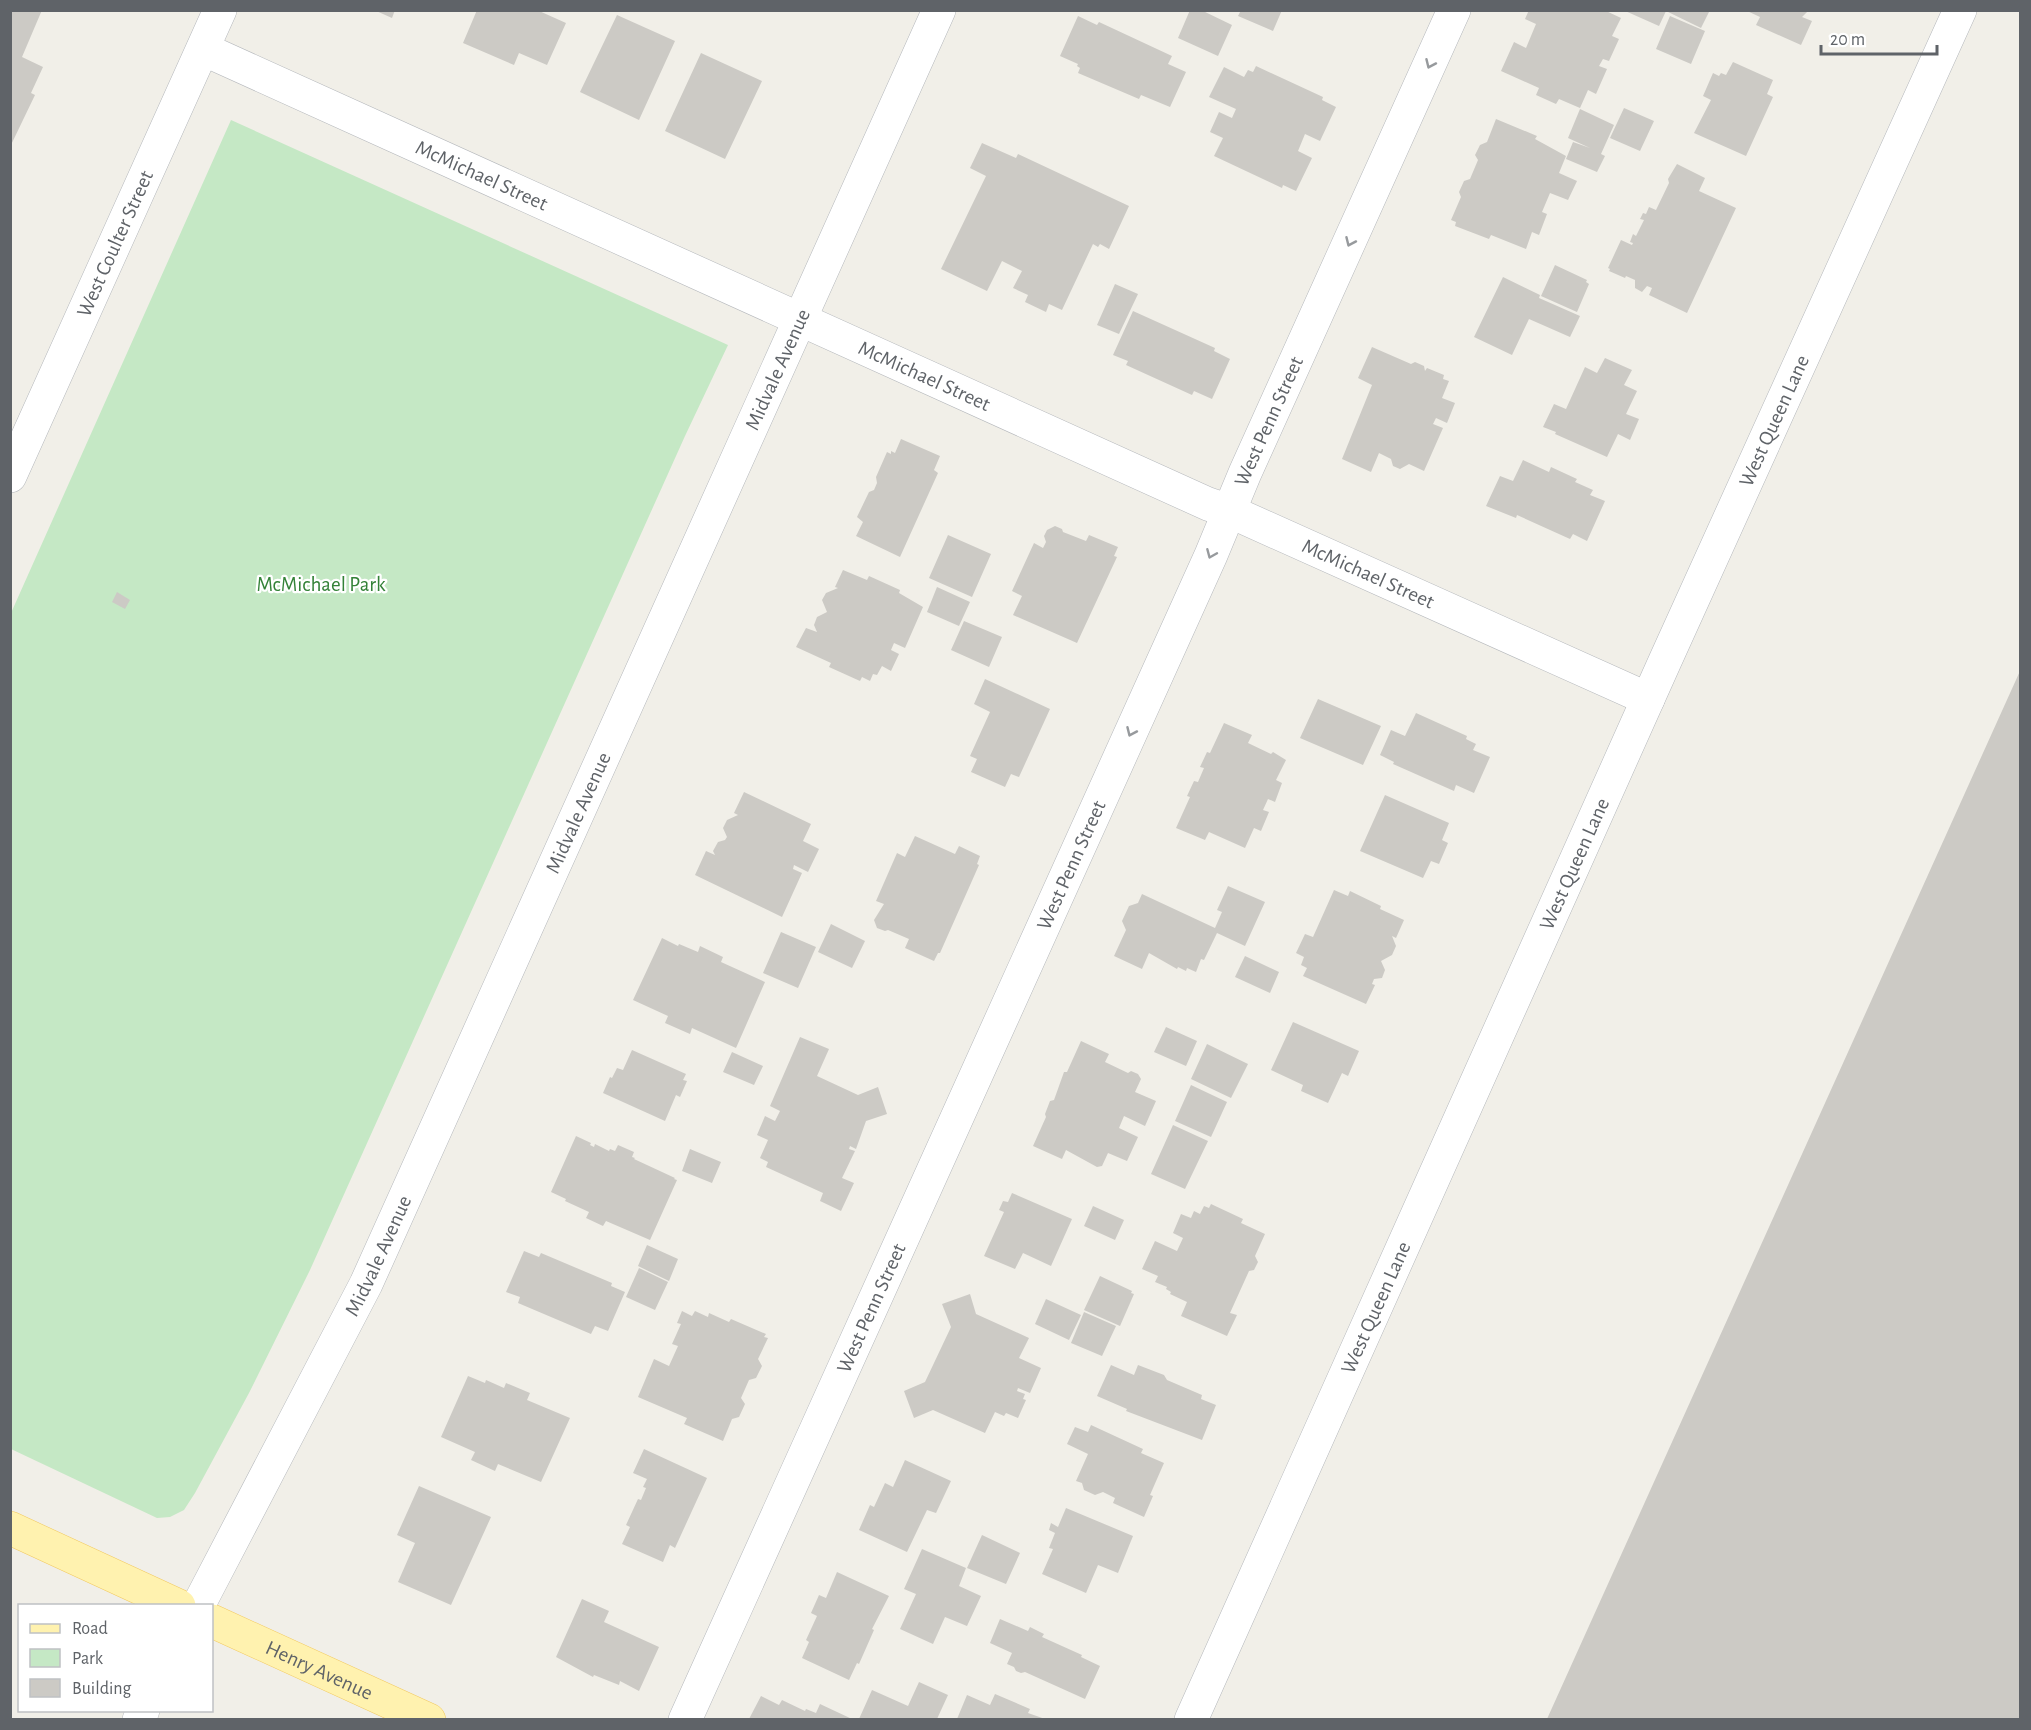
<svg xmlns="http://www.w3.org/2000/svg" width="2031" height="1730" viewBox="0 0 2031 1730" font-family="'Alegreya Sans',sans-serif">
  <rect width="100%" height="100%" fill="#f1efe8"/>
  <path fill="#c5e8c5" d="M 231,120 L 728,345 L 685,436 L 310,1270 L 249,1393 L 195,1493 L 184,1510 L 170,1517 L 157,1518 L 11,1449 L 11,613 Z"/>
  <path fill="#cccac5" d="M 10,10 L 42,10 L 22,57 L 43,67 L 31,93 L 35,95 L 10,147 Z
    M 374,10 L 395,10 L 392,18 Z
    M 477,10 L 537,10 L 566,23 L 547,65 L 519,53 L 514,65 L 463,43 Z
    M 1190,10 L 1201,10 L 1232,25 L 1218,56 L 1178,38 Z
    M 1241,10 L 1282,10 L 1273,31 L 1238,16 Z
    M 1529,10 L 1604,10 L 1621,18 L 1612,36 L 1619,39 L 1609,61 L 1603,59 L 1599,66 L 1607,69 L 1596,94 L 1588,90 L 1580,108 L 1559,99 L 1556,104 L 1536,95 L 1539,88 L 1501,71 L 1514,42 L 1526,48 L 1536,24 L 1525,19 Z
    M 1623,10 L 1710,10 L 1701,28 L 1666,11 L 1659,26 Z
    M 1745,10 L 1809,10 L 1802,17 L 1812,21 L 1801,45 L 1756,25 L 1760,17 Z
    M 617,15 L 675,41 L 639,120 L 580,92 Z
    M 1078,16 L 1097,25 L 1099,22 L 1172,56 L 1168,64 L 1186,72 L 1170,107 L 1141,95 L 1139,99 L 1078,73 L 1080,68 L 1077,66 L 1078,64 L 1060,56 Z
    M 1670,16 L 1705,31 L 1691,64 L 1656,49 Z
    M 701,53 L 762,81 L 725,159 L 665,131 Z
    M 1733,62 L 1773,80 L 1767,94 L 1773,97 L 1746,156 L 1694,133 L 1711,100 L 1703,96 L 1713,73 L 1719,76 L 1721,73 L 1726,75 Z
    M 1256,66 L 1323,97 L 1322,100 L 1336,107 L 1320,141 L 1305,134 L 1298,151 L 1312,158 L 1296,191 L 1283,185 L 1282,188 L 1214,156 L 1223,138 L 1210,132 L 1219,112 L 1232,118 L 1236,109 L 1209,97 L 1224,67 L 1244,77 L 1248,70 L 1253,72 Z
    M 1624,108 L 1654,121 L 1640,151 L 1610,138 Z
    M 1580,109 L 1614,125 L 1601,154 L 1605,156 L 1597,172 L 1566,159 L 1573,142 L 1590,148 L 1568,138 Z
    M 1496,119 L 1537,136 L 1535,139 L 1566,156 L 1559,173 L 1577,181 L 1568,200 L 1550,193 L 1542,212 L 1547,214 L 1539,235 L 1532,232 L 1526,249 L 1491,235 L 1489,239 L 1455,226 L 1456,222 L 1451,220 L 1461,197 L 1459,192 L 1464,181 L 1470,179 L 1478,160 L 1475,155 L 1480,145 L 1487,142 Z
    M 982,143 L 1016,158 L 1018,154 L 1129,206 L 1109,249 L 1100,244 L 1098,247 L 1093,244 L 1062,310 L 1049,304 L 1046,312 L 1025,302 L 1028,295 L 1013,288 L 1022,271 L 1002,261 L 987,291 L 941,269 L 986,176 L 970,168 Z
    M 1677,164 L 1705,178 L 1699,191 L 1736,208 L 1687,313 L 1649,295 L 1652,288 L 1647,286 L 1642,292 L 1635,288 L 1635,280 L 1626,276 L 1625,278 L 1609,271 L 1610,269 L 1608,268 L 1621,240 L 1632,245 L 1633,243 L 1630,242 L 1633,234 L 1636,236 L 1644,220 L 1640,219 L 1643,213 L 1646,214 L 1649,207 L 1656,210 L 1669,183 L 1668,179 Z
    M 1555,265 L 1587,280 L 1586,282 L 1589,284 L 1577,312 L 1541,296 Z
    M 1503,277 L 1540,295 L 1539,298 L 1580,316 L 1570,337 L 1529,319 L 1512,355 L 1474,337 Z
    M 1115,284 L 1138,294 L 1119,334 L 1097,325 Z
    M 1133,311 L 1215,348 L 1214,351 L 1230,359 L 1212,399 L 1194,391 L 1192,395 L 1126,365 L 1128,361 L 1113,355 Z
    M 1372,347 L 1411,364 L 1415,362 L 1424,366 L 1425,371 L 1427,368 L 1444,375 L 1443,379 L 1449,381 L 1442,398 L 1455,403 L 1447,423 L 1436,418 L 1433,424 L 1443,428 L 1424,471 L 1409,464 L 1400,469 L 1393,466 L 1391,459 L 1379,453 L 1371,472 L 1342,459 L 1372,385 L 1358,378 Z
    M 1605,358 L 1632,370 L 1624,385 L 1637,391 L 1626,414 L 1639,419 L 1630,440 L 1618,434 L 1607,457 L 1555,434 L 1556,432 L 1543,427 L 1554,404 L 1566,409 L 1585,367 L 1597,373 Z
    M 901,439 L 940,456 L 934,470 L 938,473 L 900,557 L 856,536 L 863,522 L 857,517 L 869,492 L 874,490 L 877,483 L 876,477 L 887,452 L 891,454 L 891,451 L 895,453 Z
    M 1523,460 L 1549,472 L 1551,467 L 1577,479 L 1575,482 L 1593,490 L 1590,495 L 1605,501 L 1587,541 L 1573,534 L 1570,539 L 1517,515 L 1516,518 L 1486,506 L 1500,476 L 1513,481 Z
    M 1055,526 L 1062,529 L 1063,532 L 1086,541 L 1089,535 L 1118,547 L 1114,556 L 1117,557 L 1077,643 L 1013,615 L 1022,596 L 1012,591 L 1034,543 L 1043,548 L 1046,542 L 1044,536 L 1047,530 Z
    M 948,535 L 991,554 L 972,597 L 929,578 Z
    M 843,570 L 867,580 L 869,576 L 900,590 L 899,593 L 923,607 L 905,648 L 894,643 L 891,650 L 899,654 L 891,671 L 882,666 L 877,675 L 873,674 L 870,681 L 862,677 L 860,681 L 829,667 L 831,663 L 796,647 L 806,628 L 817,632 L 814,625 L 817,617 L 827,612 L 822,600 L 826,593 L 838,588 L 835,587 Z
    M 937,587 L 970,602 L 959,626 L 927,612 Z
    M 117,592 L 130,600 L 125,609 L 112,602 Z
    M 964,621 L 1002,637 L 989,667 L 951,650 Z
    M 2020,671 L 2020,1719 L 1547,1719 Z
    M 985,679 L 1050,709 L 1019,777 L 1011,774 L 1005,787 L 971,772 L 977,759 L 970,756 L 990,712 L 974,704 Z
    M 1318,699 L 1381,726 L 1363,765 L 1300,738 Z
    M 1416,713 L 1467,736 L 1466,739 L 1476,744 L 1473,750 L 1490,757 L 1474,793 L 1456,785 L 1454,791 L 1393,764 L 1394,762 L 1380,755 L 1391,730 L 1405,736 Z
    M 1224,723 L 1252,735 L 1248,743 L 1271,754 L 1273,752 L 1286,760 L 1276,780 L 1282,783 L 1275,802 L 1268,799 L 1263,810 L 1269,812 L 1261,831 L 1254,828 L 1245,848 L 1209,832 L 1205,840 L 1176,828 L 1190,797 L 1187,796 L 1194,781 L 1198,782 L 1204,768 L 1200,767 L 1207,752 L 1210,753 Z
    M 744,792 L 811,824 L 803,841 L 819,849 L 808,872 L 794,865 L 793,869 L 802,873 L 782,917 L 695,875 L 706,851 L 715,855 L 713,851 L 718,842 L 725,840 L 727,837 L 723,828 L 727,820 L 738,815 L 734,813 Z
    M 1385,795 L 1449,823 L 1442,840 L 1448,843 L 1439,864 L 1431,861 L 1423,878 L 1360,851 Z
    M 915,836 L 955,854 L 959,846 L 980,856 L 977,864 L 979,865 L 940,953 L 938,953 L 934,961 L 905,948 L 909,939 L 888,930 L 885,931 L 877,928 L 874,920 L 884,904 L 876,901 L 897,853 L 905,857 Z
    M 1228,886 L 1265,902 L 1245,946 L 1217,933 L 1204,960 L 1201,959 L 1196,972 L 1187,968 L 1186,971 L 1178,967 L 1177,969 L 1149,953 L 1142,969 L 1114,956 L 1126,930 L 1122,921 L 1129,906 L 1138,903 L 1142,894 L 1215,928 L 1222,912 L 1217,910 Z
    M 1334,890 L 1348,896 L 1350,891 L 1381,906 L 1380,909 L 1404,920 L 1396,938 L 1392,936 L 1396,946 L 1392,955 L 1381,961 L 1385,970 L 1382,978 L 1374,979 L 1372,984 L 1375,985 L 1366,1004 L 1303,976 L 1307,968 L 1301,965 L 1304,957 L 1296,953 L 1305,934 L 1313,937 Z
    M 831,924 L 865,941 L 852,968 L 818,952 Z
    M 781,932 L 816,947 L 798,988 L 763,973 Z
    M 662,938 L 678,946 L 679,944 L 698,952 L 700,946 L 723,957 L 721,962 L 765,982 L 736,1048 L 692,1028 L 690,1034 L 665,1023 L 668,1016 L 633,1000 Z
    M 1245,956 L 1279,972 L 1270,993 L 1235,977 Z
    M 1293,1022 L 1359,1051 L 1348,1076 L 1342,1073 L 1328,1103 L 1301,1091 L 1303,1085 L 1271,1070 Z
    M 1166,1027 L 1197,1041 L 1186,1066 L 1154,1052 Z
    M 800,1037 L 829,1049 L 817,1076 L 858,1095 L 878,1087 L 887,1114 L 866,1121 L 856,1149 L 850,1146 L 849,1149 L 855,1151 L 842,1178 L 854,1183 L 841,1211 L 820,1201 L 823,1193 L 766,1167 L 768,1162 L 760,1158 L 768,1140 L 757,1135 L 765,1116 L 775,1121 L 780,1111 L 770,1106 Z
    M 1081,1041 L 1109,1054 L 1105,1062 L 1128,1073 L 1131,1071 L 1138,1074 L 1141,1079 L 1135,1092 L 1156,1101 L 1145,1126 L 1124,1116 L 1119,1128 L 1138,1137 L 1127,1161 L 1108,1153 L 1102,1166 L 1097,1167 L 1066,1150 L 1062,1159 L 1033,1146 L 1046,1117 L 1045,1114 L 1050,1101 L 1054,1100 L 1064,1072 L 1067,1072 Z
    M 1207,1044 L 1248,1064 L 1231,1098 L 1191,1079 Z
    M 632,1050 L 686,1074 L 683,1080 L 687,1081 L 680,1097 L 676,1095 L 665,1121 L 603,1093 L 610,1077 L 612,1078 L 617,1068 L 623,1070 Z
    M 732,1052 L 763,1066 L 754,1085 L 723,1072 Z
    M 1191,1085 L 1227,1102 L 1211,1137 L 1175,1121 Z
    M 1173,1125 L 1208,1141 L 1185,1189 L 1151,1174 Z
    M 576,1136 L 591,1143 L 590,1145 L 594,1147 L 595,1144 L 609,1151 L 610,1149 L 615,1151 L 618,1145 L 634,1152 L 632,1157 L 635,1158 L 634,1159 L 675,1178 L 674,1179 L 677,1180 L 650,1240 L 606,1221 L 603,1226 L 586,1218 L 589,1212 L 565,1201 L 566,1199 L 551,1192 Z
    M 690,1149 L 721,1162 L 712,1183 L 682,1171 Z
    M 1012,1193 L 1072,1219 L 1051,1266 L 1023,1253 L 1015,1269 L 984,1256 L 1004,1212 L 999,1210 L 1003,1201 L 1008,1202 Z
    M 1211,1204 L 1243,1219 L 1241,1223 L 1265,1234 L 1255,1256 L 1258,1262 L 1254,1270 L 1249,1271 L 1230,1313 L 1237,1315 L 1227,1336 L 1181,1316 L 1187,1302 L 1170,1294 L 1171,1292 L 1166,1289 L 1167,1287 L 1155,1282 L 1158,1276 L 1142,1269 L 1155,1241 L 1177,1251 L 1183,1238 L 1173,1233 L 1181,1214 L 1191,1218 L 1194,1211 L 1200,1214 L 1204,1206 L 1209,1208 Z
    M 1093,1206 L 1124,1220 L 1115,1240 L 1084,1226 Z
    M 647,1245 L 678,1259 L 669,1281 L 638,1266 Z
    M 524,1251 L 539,1257 L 541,1253 L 612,1283 L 611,1286 L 625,1292 L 608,1331 L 595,1326 L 591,1334 L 518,1303 L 520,1297 L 506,1292 Z
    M 639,1268 L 668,1282 L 655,1310 L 626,1297 Z
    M 1100,1276 L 1132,1291 L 1131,1293 L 1134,1294 L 1120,1326 L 1084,1310 Z
    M 970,1294 L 976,1314 L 1029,1338 L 1019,1358 L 1041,1368 L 1030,1393 L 1018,1388 L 1017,1391 L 1025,1394 L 1023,1399 L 1026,1400 L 1018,1418 L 1006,1413 L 1004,1416 L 995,1412 L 985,1433 L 933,1410 L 914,1418 L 904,1391 L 925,1382 L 951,1327 L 942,1304 Z
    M 1046,1299 L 1081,1315 L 1069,1340 L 1035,1324 Z
    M 682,1311 L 692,1316 L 695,1311 L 708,1317 L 709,1313 L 729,1322 L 731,1319 L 766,1334 L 764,1337 L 768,1338 L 758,1359 L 762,1366 L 756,1378 L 749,1380 L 741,1398 L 745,1404 L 739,1417 L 732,1419 L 723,1441 L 684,1424 L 687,1418 L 638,1397 L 654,1359 L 669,1366 L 678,1346 L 672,1344 L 681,1324 L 677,1323 Z
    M 1084,1312 L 1116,1326 L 1102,1356 L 1071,1343 Z
    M 1111,1365 L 1134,1375 L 1138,1365 L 1164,1375 L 1167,1380 L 1202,1395 L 1201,1399 L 1216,1405 L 1202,1440 L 1126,1411 L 1127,1409 L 1097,1396 Z
    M 468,1376 L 485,1383 L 486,1380 L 504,1388 L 506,1383 L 530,1393 L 527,1400 L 570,1418 L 541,1482 L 498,1464 L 495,1471 L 471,1460 L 475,1452 L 441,1437 Z
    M 1091,1425 L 1143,1449 L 1141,1453 L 1164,1463 L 1150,1495 L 1153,1496 L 1144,1517 L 1113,1503 L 1115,1498 L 1103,1492 L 1095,1495 L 1084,1490 L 1082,1483 L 1076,1481 L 1088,1454 L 1067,1444 L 1075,1427 L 1088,1432 Z
    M 644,1449 L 707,1478 L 675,1548 L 670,1545 L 663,1562 L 622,1544 L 630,1527 L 626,1525 L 638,1499 L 641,1500 L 646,1488 L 643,1487 L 647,1479 L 633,1473 Z
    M 905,1460 L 951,1481 L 936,1513 L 927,1510 L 907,1552 L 859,1530 L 870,1505 L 874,1507 L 885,1483 L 893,1487 Z
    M 419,1486 L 491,1517 L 451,1605 L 398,1582 L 415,1543 L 397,1535 Z
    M 1066,1508 L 1133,1536 L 1118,1573 L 1098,1565 L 1086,1593 L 1042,1574 L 1053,1549 L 1049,1548 L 1055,1533 L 1049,1530 L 1051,1523 L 1058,1527 Z
    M 982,1535 L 1020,1553 L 1006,1584 L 967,1568 Z
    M 922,1549 L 966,1568 L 959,1586 L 981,1596 L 967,1626 L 945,1617 L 933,1644 L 900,1629 L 916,1594 L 904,1589 Z
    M 837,1572 L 889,1596 L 872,1629 L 874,1630 L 859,1664 L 857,1663 L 849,1680 L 802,1658 L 809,1642 L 806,1640 L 817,1616 L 811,1613 L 819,1595 L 826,1598 Z
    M 582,1599 L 609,1611 L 604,1622 L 659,1647 L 639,1691 L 620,1681 L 619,1685 L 594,1675 L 593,1677 L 556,1657 Z
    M 1000,1619 L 1028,1631 L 1030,1627 L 1044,1634 L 1042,1637 L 1082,1655 L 1081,1657 L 1100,1666 L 1085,1699 L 1025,1672 L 1021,1673 L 1016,1671 L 1014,1667 L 1007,1664 L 1012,1653 L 990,1643 Z
    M 919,1682 L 948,1695 L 937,1719 L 859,1719 L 872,1690 L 908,1706 Z
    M 995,1694 L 1030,1709 L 1028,1713 L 1045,1719 L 957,1719 L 967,1695 L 990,1705 Z
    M 761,1696 L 779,1705 L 782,1700 L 805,1711 L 806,1709 L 816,1713 L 820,1704 L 852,1719 L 749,1719 Z"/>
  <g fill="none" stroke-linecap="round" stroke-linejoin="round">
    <defs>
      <g id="minor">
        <path id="s1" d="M 203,49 L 1208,504 L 1229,511 L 1648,699"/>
        <path id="s2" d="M 10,476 L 220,10"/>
        <path id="s3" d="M 198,1606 L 366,1284 L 939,10"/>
        <path d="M 139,1720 L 143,1710"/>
        <path id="s4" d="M 685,1720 L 1211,555 L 1245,473 L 1454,10"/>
        <path id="s5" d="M 1191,1720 L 1665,661 L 1960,10"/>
      </g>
      <g id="major">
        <path d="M 10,1528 L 179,1606"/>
        <path id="s6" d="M 212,1621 L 429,1720"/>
      </g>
    </defs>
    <use href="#minor" stroke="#b5b8bc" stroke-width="34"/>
    <use href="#major" stroke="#f2c960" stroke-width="34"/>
    <use href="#minor" stroke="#fff" stroke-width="33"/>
    <use href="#major" stroke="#fff2af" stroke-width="33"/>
  </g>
  <defs><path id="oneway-chevron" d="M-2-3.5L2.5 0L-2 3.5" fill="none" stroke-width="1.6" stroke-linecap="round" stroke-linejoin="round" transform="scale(1.5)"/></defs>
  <g stroke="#979a9d">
    <use href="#oneway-chevron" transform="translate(1430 64) rotate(114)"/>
    <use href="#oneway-chevron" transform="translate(1350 242) rotate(114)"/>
    <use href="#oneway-chevron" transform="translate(1211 554) rotate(113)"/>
    <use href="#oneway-chevron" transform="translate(1131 732) rotate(114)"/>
  </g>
  <g text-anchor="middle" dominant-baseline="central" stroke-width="4.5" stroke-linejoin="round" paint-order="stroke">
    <g font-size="21" fill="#5f6368" stroke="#fff">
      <text stroke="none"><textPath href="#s1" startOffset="306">McMichael Street</textPath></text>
      <text stroke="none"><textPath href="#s2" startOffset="255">West Coulter Street</textPath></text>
      <text stroke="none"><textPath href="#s3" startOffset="1366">Midvale Avenue</textPath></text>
      <text stroke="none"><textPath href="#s1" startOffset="792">McMichael Street</textPath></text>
      <text stroke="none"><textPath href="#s5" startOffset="1424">West Queen Lane</textPath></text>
      <text stroke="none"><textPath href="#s4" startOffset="1424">West Penn Street</textPath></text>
      <text stroke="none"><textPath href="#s1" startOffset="1278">McMichael Street</textPath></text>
      <text stroke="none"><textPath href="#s3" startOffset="880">Midvale Avenue</textPath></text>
      <text stroke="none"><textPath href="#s5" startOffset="938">West Queen Lane</textPath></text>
      <text stroke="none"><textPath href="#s4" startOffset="938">West Penn Street</textPath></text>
      <text stroke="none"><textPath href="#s3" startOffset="394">Midvale Avenue</textPath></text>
      <text stroke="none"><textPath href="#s5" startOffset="452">West Queen Lane</textPath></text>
      <text stroke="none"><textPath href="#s4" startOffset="452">West Penn Street</textPath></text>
      <text stroke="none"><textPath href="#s6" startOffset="118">Henry Avenue</textPath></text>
    </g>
    <g font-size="21" fill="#348238" stroke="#fff">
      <text x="321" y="584">McMichael Park</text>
    </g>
  </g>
  <rect width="2031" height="1730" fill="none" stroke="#5f6368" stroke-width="24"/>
  <rect x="18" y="1604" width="195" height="108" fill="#ffffff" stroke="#bfc1c3" stroke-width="1.5"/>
  <rect x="30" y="1624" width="30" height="9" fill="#fff2af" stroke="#bfc1c3" stroke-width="1.5"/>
  <text x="72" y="1634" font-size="18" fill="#5f6368">Road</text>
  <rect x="30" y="1649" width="30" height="18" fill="#c5e8c5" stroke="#bfc1c3" stroke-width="1.5"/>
  <text x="72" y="1664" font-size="18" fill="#5f6368">Park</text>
  <rect x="30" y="1679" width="30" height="18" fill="#cccac5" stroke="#bfc1c3" stroke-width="1.5"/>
  <text x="72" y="1694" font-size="18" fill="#5f6368">Building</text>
  <path d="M1821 45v9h116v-9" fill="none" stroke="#5f6368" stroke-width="3"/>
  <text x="1830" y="45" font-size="18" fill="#5f6368" stroke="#ffffff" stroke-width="4.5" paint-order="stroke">20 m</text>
</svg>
